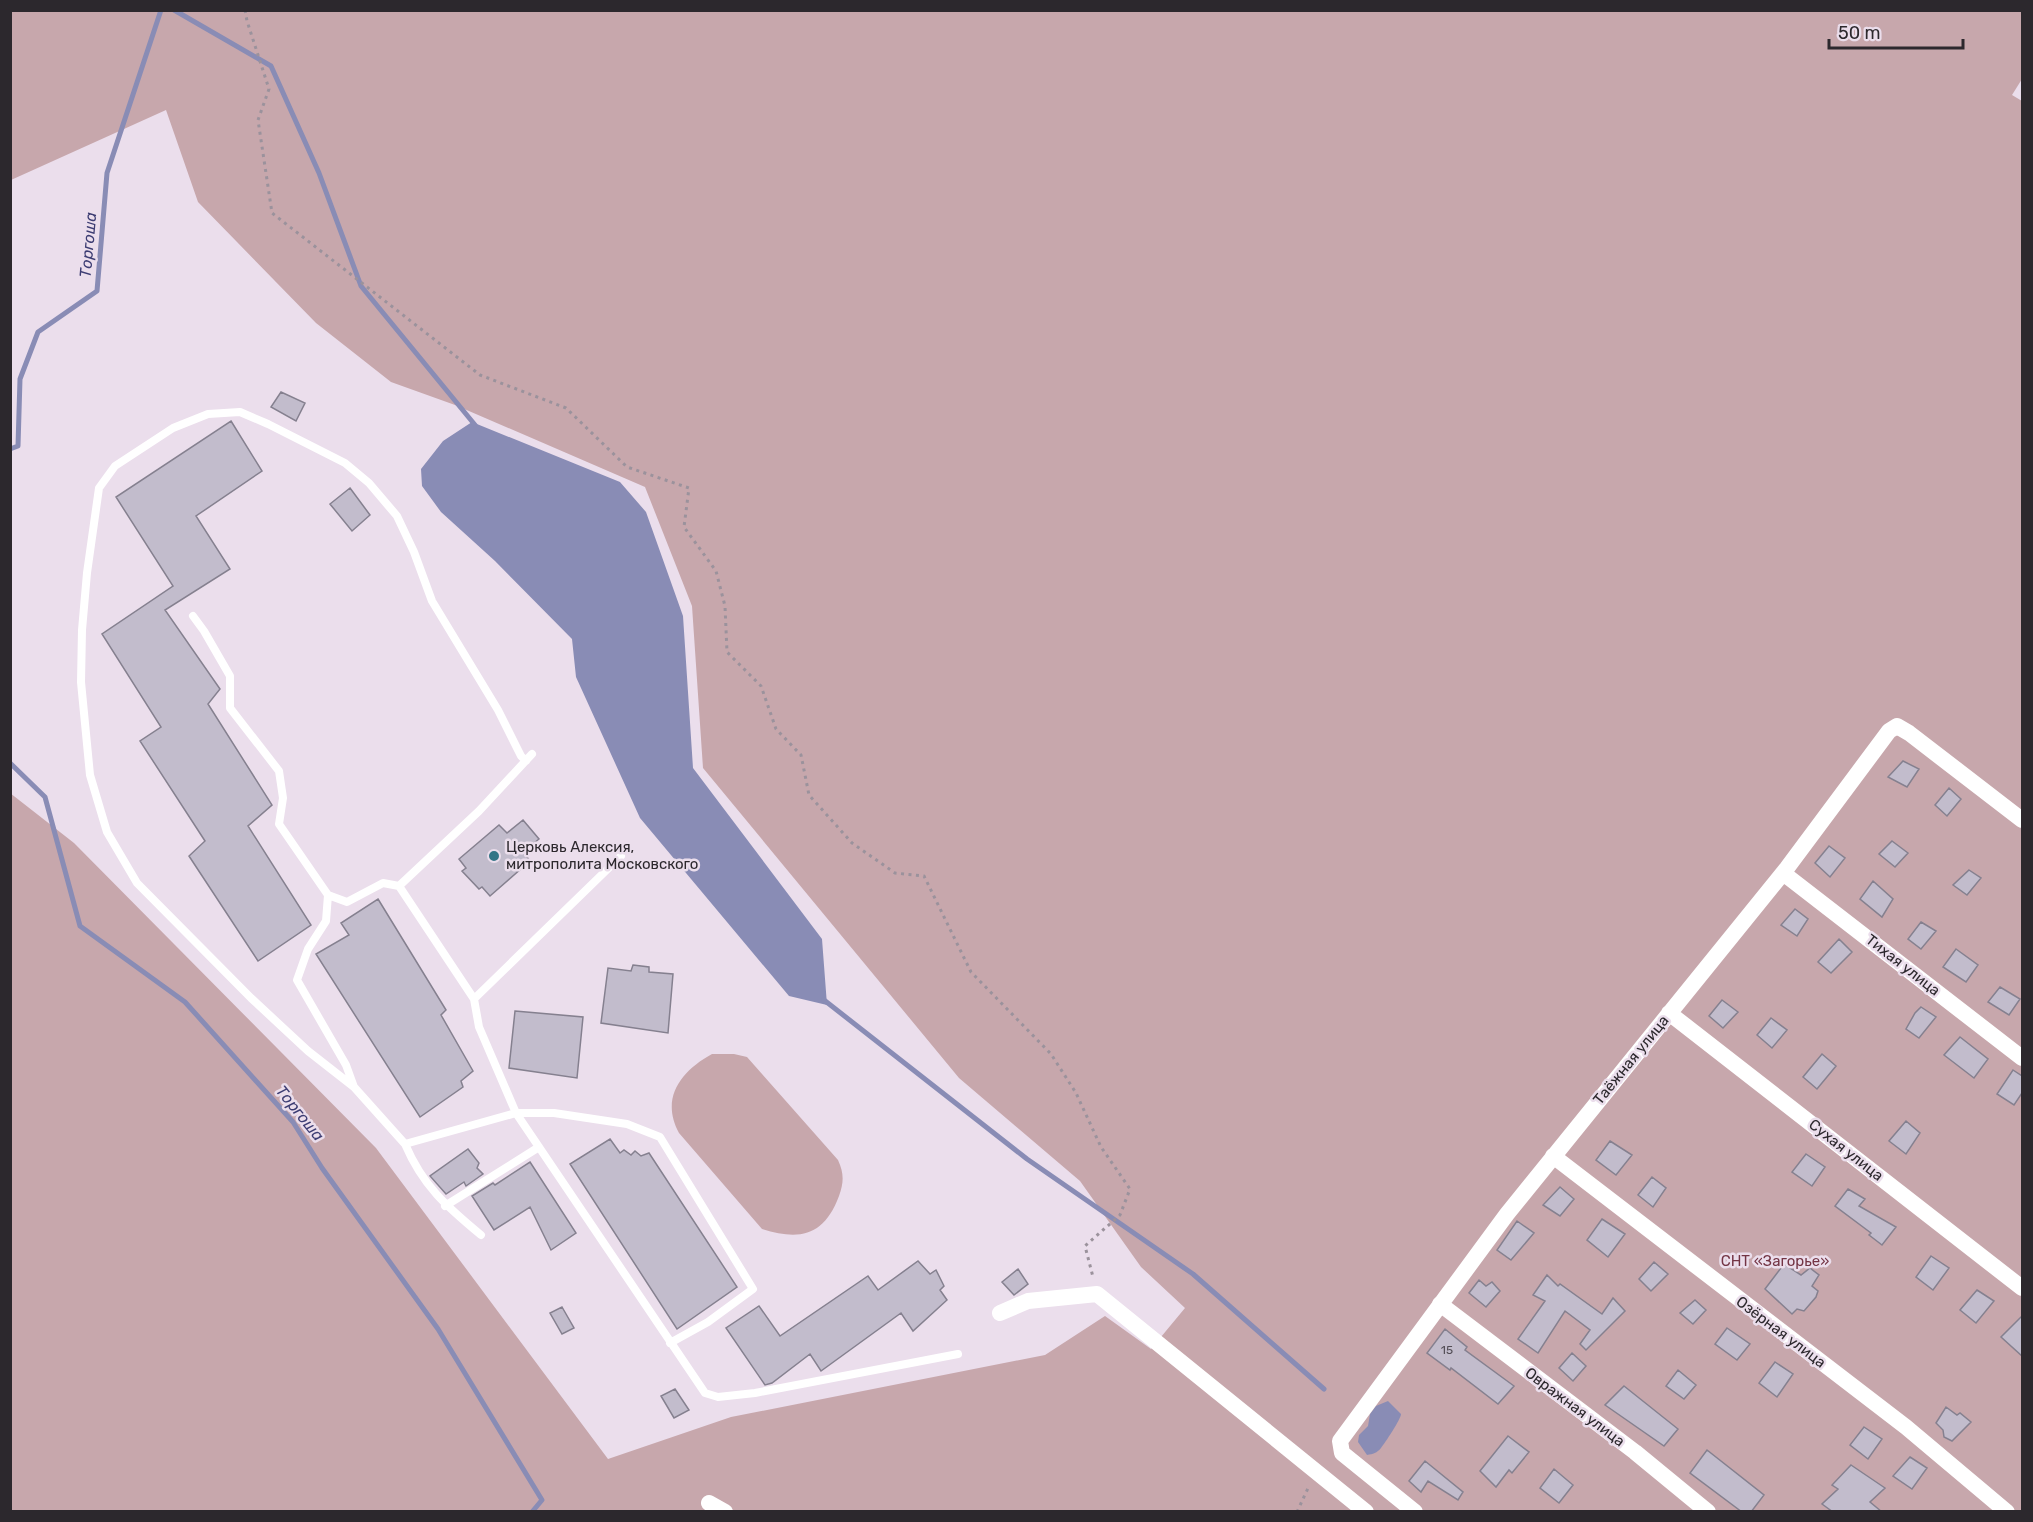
<svg xmlns="http://www.w3.org/2000/svg" width="2033" height="1522" viewBox="0 0 2033 1522" font-family="Rubik,sans-serif">
  <rect width="100%" height="100%" fill="#ebdeec"/>
  <path fill="#c7a7ac" d="M 11,11 L 2022,11 L 2022,79 L 2012,95 L 2022,101 L 2022,1511 L 11,1511 L 10,793 L 74,843 L 376,1148 L 608,1459 L 731,1417 L 1045,1355 L 1105,1316 L 1151,1349 L 1185,1308 L 1141,1267 L 1080,1181 L 959,1078 L 703,768 L 692,606 L 645,487 L 455,405 L 391,382 L 316,323 L 198,202 L 166,110 L 11,180 Z
    M 712,1054 L 734,1054 L 747,1057 L 838,1160 C 844,1173 844,1182 839,1196 C 824,1236 800,1241 762,1229 L 679,1133 C 660,1098 681,1071 712,1054 Z"/>
  <path fill="#898cb5" d="M 472,422 L 620,482 L 646,512 L 683,616 L 693,768 L 822,939 L 827,1005 L 789,996 L 640,818 L 576,677 L 572,639 L 495,561 L 441,512 L 422,486 L 421,469 L 443,441 Z
    M 1388,1401 L 1401,1414 C 1401,1419 1385,1443 1381,1448 C 1377,1453 1373,1454 1367,1455 L 1358,1442 L 1359,1435 L 1368,1426 L 1370,1414 L 1376,1406 Z"/>
  <g fill="none" stroke-linecap="round" stroke-linejoin="round">
    <path stroke="#898cb5" stroke-width="5" d="M 174,10 L 271,66 L 319,173 L 361,286 L 475,425
      M 10,449 L 18,446 L 20,379 L 38,332 L 97,291 L 107,173 L 161,10
      M 10,763 L 45,797 L 80,926 L 185,1002 L 293,1122 L 322,1168 L 438,1329 L 542,1500 L 532,1512
      M 824,1000 L 1027,1159 L 1193,1274 L 1324,1389"/>
  </g>
  <path fill="#c2bccc" stroke="#85808f" stroke-width="1.5" d="M 281,392 L 305,403 L 296,421 L 271,407 Z
    M 231,421 L 262,471 L 196,516 L 230,569 L 165,610 L 220,689 L 208,704 L 272,805 L 248,826 L 311,925 L 258,961 L 189,856 L 205,841 L 140,741 L 161,727 L 102,634 L 173,586 L 116,497 Z
    M 350,488 L 370,515 L 352,531 L 330,504 Z
    M 1903,761 L 1919,769 L 1907,787 L 1888,777 Z
    M 1949,788 L 1961,799 L 1947,816 L 1935,805 Z
    M 523,820 L 539,839 L 523,852 L 530,861 L 490,896 L 482,887 L 479,889 L 462,871 L 466,868 L 459,859 L 499,825 L 507,833 Z
    M 1892,841 L 1908,853 L 1895,867 L 1879,854 Z
    M 1829,846 L 1845,858 L 1830,877 L 1815,863 Z
    M 1969,870 L 1981,878 L 1967,895 L 1953,885 Z
    M 1873,881 L 1893,899 L 1882,917 L 1860,899 Z
    M 378,899 L 446,1010 L 441,1015 L 473,1071 L 461,1081 L 463,1087 L 420,1117 L 316,954 L 349,935 L 341,923 Z
    M 1795,909 L 1808,919 L 1797,936 L 1781,925 Z
    M 1921,922 L 1936,931 L 1921,949 L 1908,939 Z
    M 1839,939 L 1852,952 L 1831,973 L 1818,962 Z
    M 1956,949 L 1978,965 L 1966,982 L 1943,967 Z
    M 633,965 L 649,967 L 649,972 L 673,974 L 668,1033 L 601,1023 L 608,968 L 631,971 Z
    M 2000,987 L 2020,999 L 2009,1015 L 1988,1002 Z
    M 1722,1000 L 1738,1012 L 1723,1028 L 1709,1016 Z
    M 1921,1007 L 1936,1017 L 1919,1038 L 1906,1029 L 1915,1013 Z
    M 515,1011 L 583,1017 L 577,1078 L 509,1068 Z
    M 1771,1018 L 1787,1030 L 1772,1048 L 1757,1035 Z
    M 1960,1037 L 1988,1059 L 1974,1078 L 1944,1055 Z
    M 1822,1054 L 1836,1066 L 1817,1089 L 1803,1077 Z
    M 2013,1070 L 2022,1076 L 2022,1093 L 2014,1105 L 1997,1094 Z
    M 1906,1121 L 1920,1133 L 1906,1154 L 1889,1141 Z
    M 610,1139 L 620,1153 L 624,1150 L 631,1155 L 635,1151 L 641,1156 L 649,1153 L 737,1287 L 677,1329 L 570,1164 Z
    M 1610,1141 L 1632,1155 L 1616,1175 L 1596,1160 Z
    M 468,1149 L 479,1163 L 477,1168 L 483,1174 L 466,1186 L 464,1182 L 446,1194 L 430,1176 Z
    M 1806,1154 L 1825,1167 L 1812,1186 L 1792,1172 Z
    M 530,1162 L 576,1233 L 551,1250 L 530,1207 L 494,1230 L 472,1196 L 493,1183 L 495,1185 Z
    M 1652,1177 L 1666,1188 L 1653,1207 L 1638,1195 Z
    M 1560,1187 L 1574,1199 L 1560,1216 L 1543,1205 Z
    M 1848,1189 L 1865,1199 L 1859,1206 L 1896,1227 L 1882,1245 L 1869,1235 L 1871,1233 L 1835,1206 Z
    M 1602,1219 L 1625,1234 L 1608,1257 L 1587,1240 Z
    M 1517,1221 L 1534,1233 L 1511,1260 L 1497,1250 Z
    M 1931,1256 L 1949,1268 L 1933,1290 L 1916,1277 Z
    M 918,1261 L 930,1274 L 936,1270 L 944,1286 L 940,1290 L 947,1300 L 913,1331 L 901,1313 L 821,1371 L 810,1354 L 772,1383 L 765,1385 L 726,1328 L 759,1306 L 780,1336 L 868,1276 L 878,1290 Z
    M 1654,1262 L 1668,1274 L 1651,1291 L 1639,1279 Z
    M 1784,1264 L 1801,1275 L 1810,1268 L 1819,1275 L 1812,1286 L 1818,1291 L 1816,1297 L 1804,1311 L 1797,1309 L 1792,1314 L 1765,1289 Z
    M 1018,1269 L 1028,1284 L 1014,1295 L 1002,1282 Z
    M 1547,1275 L 1558,1286 L 1560,1284 L 1602,1314 L 1613,1298 L 1625,1311 L 1586,1350 L 1580,1344 L 1590,1330 L 1565,1311 L 1538,1353 L 1518,1339 L 1545,1301 L 1533,1295 Z
    M 1479,1280 L 1486,1286 L 1492,1282 L 1500,1291 L 1486,1307 L 1469,1293 Z
    M 1977,1290 L 1994,1301 L 1976,1323 L 1960,1310 Z
    M 1695,1300 L 1706,1310 L 1693,1324 L 1680,1313 Z
    M 562,1307 L 574,1328 L 562,1334 L 550,1313 Z
    M 2022,1316 L 2022,1356 L 2001,1337 Z
    M 1727,1328 L 1750,1344 L 1737,1360 L 1715,1344 Z
    M 1445,1329 L 1467,1347 L 1465,1350 L 1514,1386 L 1498,1404 L 1451,1368 L 1450,1370 L 1427,1353 Z
    M 1572,1353 L 1586,1366 L 1573,1381 L 1559,1368 Z
    M 1775,1362 L 1793,1374 L 1777,1397 L 1759,1383 Z
    M 1678,1370 L 1696,1385 L 1684,1399 L 1666,1386 Z
    M 1624,1386 L 1678,1429 L 1664,1446 L 1605,1405 Z
    M 675,1389 L 689,1410 L 674,1418 L 661,1396 Z
    M 1946,1407 L 1957,1415 L 1960,1413 L 1971,1422 L 1952,1441 L 1944,1437 L 1943,1430 L 1936,1423 Z
    M 1864,1427 L 1882,1439 L 1868,1459 L 1850,1445 Z
    M 1508,1436 L 1529,1452 L 1512,1473 L 1509,1470 L 1496,1487 L 1480,1471 Z
    M 1707,1450 L 1764,1495 L 1751,1512 L 1742,1512 L 1690,1473 Z
    M 1910,1457 L 1927,1468 L 1912,1489 L 1893,1476 Z
    M 1425,1461 L 1463,1492 L 1458,1500 L 1428,1481 L 1421,1492 L 1409,1481 Z
    M 1851,1465 L 1885,1488 L 1870,1502 L 1882,1512 L 1833,1512 L 1822,1504 L 1838,1489 L 1832,1485 Z
    M 1554,1469 L 1573,1485 L 1559,1503 L 1540,1488 Z"/>
  <g fill="none" stroke-linecap="round" stroke-linejoin="round">
    <path stroke="#9b929c" stroke-width="3" stroke-dasharray="3 4.5" stroke-linecap="butt" d="M 245,10 L 247,21 L 269,89 L 258,120 L 272,213 L 480,375 L 566,408 L 627,467 L 689,488 L 684,527 L 716,571 L 725,606 L 727,652 L 761,686 L 776,729 L 801,755 L 809,795 L 852,843 L 895,873 L 924,876 L 971,972 L 1051,1054 L 1076,1093 L 1101,1147 L 1130,1189 L 1120,1215 L 1085,1246 L 1093,1277
      M 1297,1512 L 1309,1486"/>
    <path stroke="#fff" stroke-width="8" d="M 193,616 L 204,631 L 230,676 L 230,708 L 279,771 L 283,798 L 279,824 L 328,895 L 347,902 L 383,883 L 399,886
      M 526,761 L 521,756 L 498,710 L 432,601 L 414,552 L 397,516 L 369,483 L 345,463 L 268,424 L 240,412 L 208,414 L 173,428 L 115,466 L 99,488 L 87,573 L 82,630 L 81,682 L 90,775 L 107,832 L 137,883 L 251,998 L 308,1051 L 354,1087 L 405,1144 L 516,1113 L 554,1113 L 627,1124 L 660,1137 L 753,1289 L 708,1322 L 670,1343
      M 621,856 L 474,999 L 479,1027 L 516,1113 L 705,1393 L 718,1397 L 755,1393 L 958,1354
      M 328,895 L 326,921 L 308,949 L 297,980 L 346,1065 L 354,1087
      M 474,999 L 399,886 L 479,811 L 532,754
      M 405,1144 C 423,1186 446,1206 481,1235
      M 445,1206 L 539,1147"/>
    <path stroke="#fff" stroke-width="16" d="M 1783,873 L 2022,1058
      M 1669,1013 L 2022,1288
      M 1553,1156 L 1906,1427 L 2007,1512
      M 1440,1304 L 1635,1452 L 1708,1512
      M 1000,1313 L 1028,1301 L 1097,1294 L 1366,1512
      M 709,1503 L 725,1512
      M 1415,1512 L 1342,1453 L 1340,1441 L 1507,1214 L 1787,868 L 1889,731 L 1897,726 L 1909,733 L 2022,820"/>
  </g>
  <circle fill="#337586" stroke="#ebdeec" stroke-width="2" cx="494" cy="856" r="6"/>
  <g text-anchor="middle" dominant-baseline="central" stroke-width="5" stroke-linejoin="round" paint-order="stroke">
    <g font-size="12" fill="#524d55">
      <text x="1447" y="1350">15</text>
    </g>
    <g font-size="15" fill="#2c282d" stroke="#ebdeec" text-anchor="start">
      <text x="506" y="847">Церковь Алексия,<tspan x="506" dy="17">митрополита Московского</tspan></text>
    </g>
    <g font-size="15" fill="#2c282d" stroke="#ebdeec">
      <text transform="translate(1903 965) rotate(38)">Тихая улица</text>
      <text transform="translate(1631 1060) rotate(-51)">Таёжная улица</text>
      <text transform="translate(1846 1150) rotate(38)">Сухая улица</text>
      <text transform="translate(1781 1332) rotate(37)">Озёрная улица</text>
      <text transform="translate(1575 1407) rotate(37)">Овражная улица</text>
    </g>
    <g font-size="15" fill="#733444" stroke="#ebdeec">
      <text x="1775" y="1261">СНТ «Загорье»</text>
    </g>
    <g font-size="16" font-style="italic" fill="#3d3d73" stroke="#ebdeec">
      <text transform="translate(88 245) rotate(-85)">Торгоша</text>
      <text transform="translate(300 1113) rotate(51)">Торгоша</text>
    </g>
  </g>
  <rect width="2033" height="1522" fill="none" stroke="#2c282d" stroke-width="24"/>
  <path d="M1829 39v9h134v-9" fill="none" stroke="#2c282d" stroke-width="3"/>
  <text x="1838" y="39" font-size="18" fill="#2c282d" stroke="#ebdeec" stroke-width="4.5" paint-order="stroke">50 m</text>
</svg>
